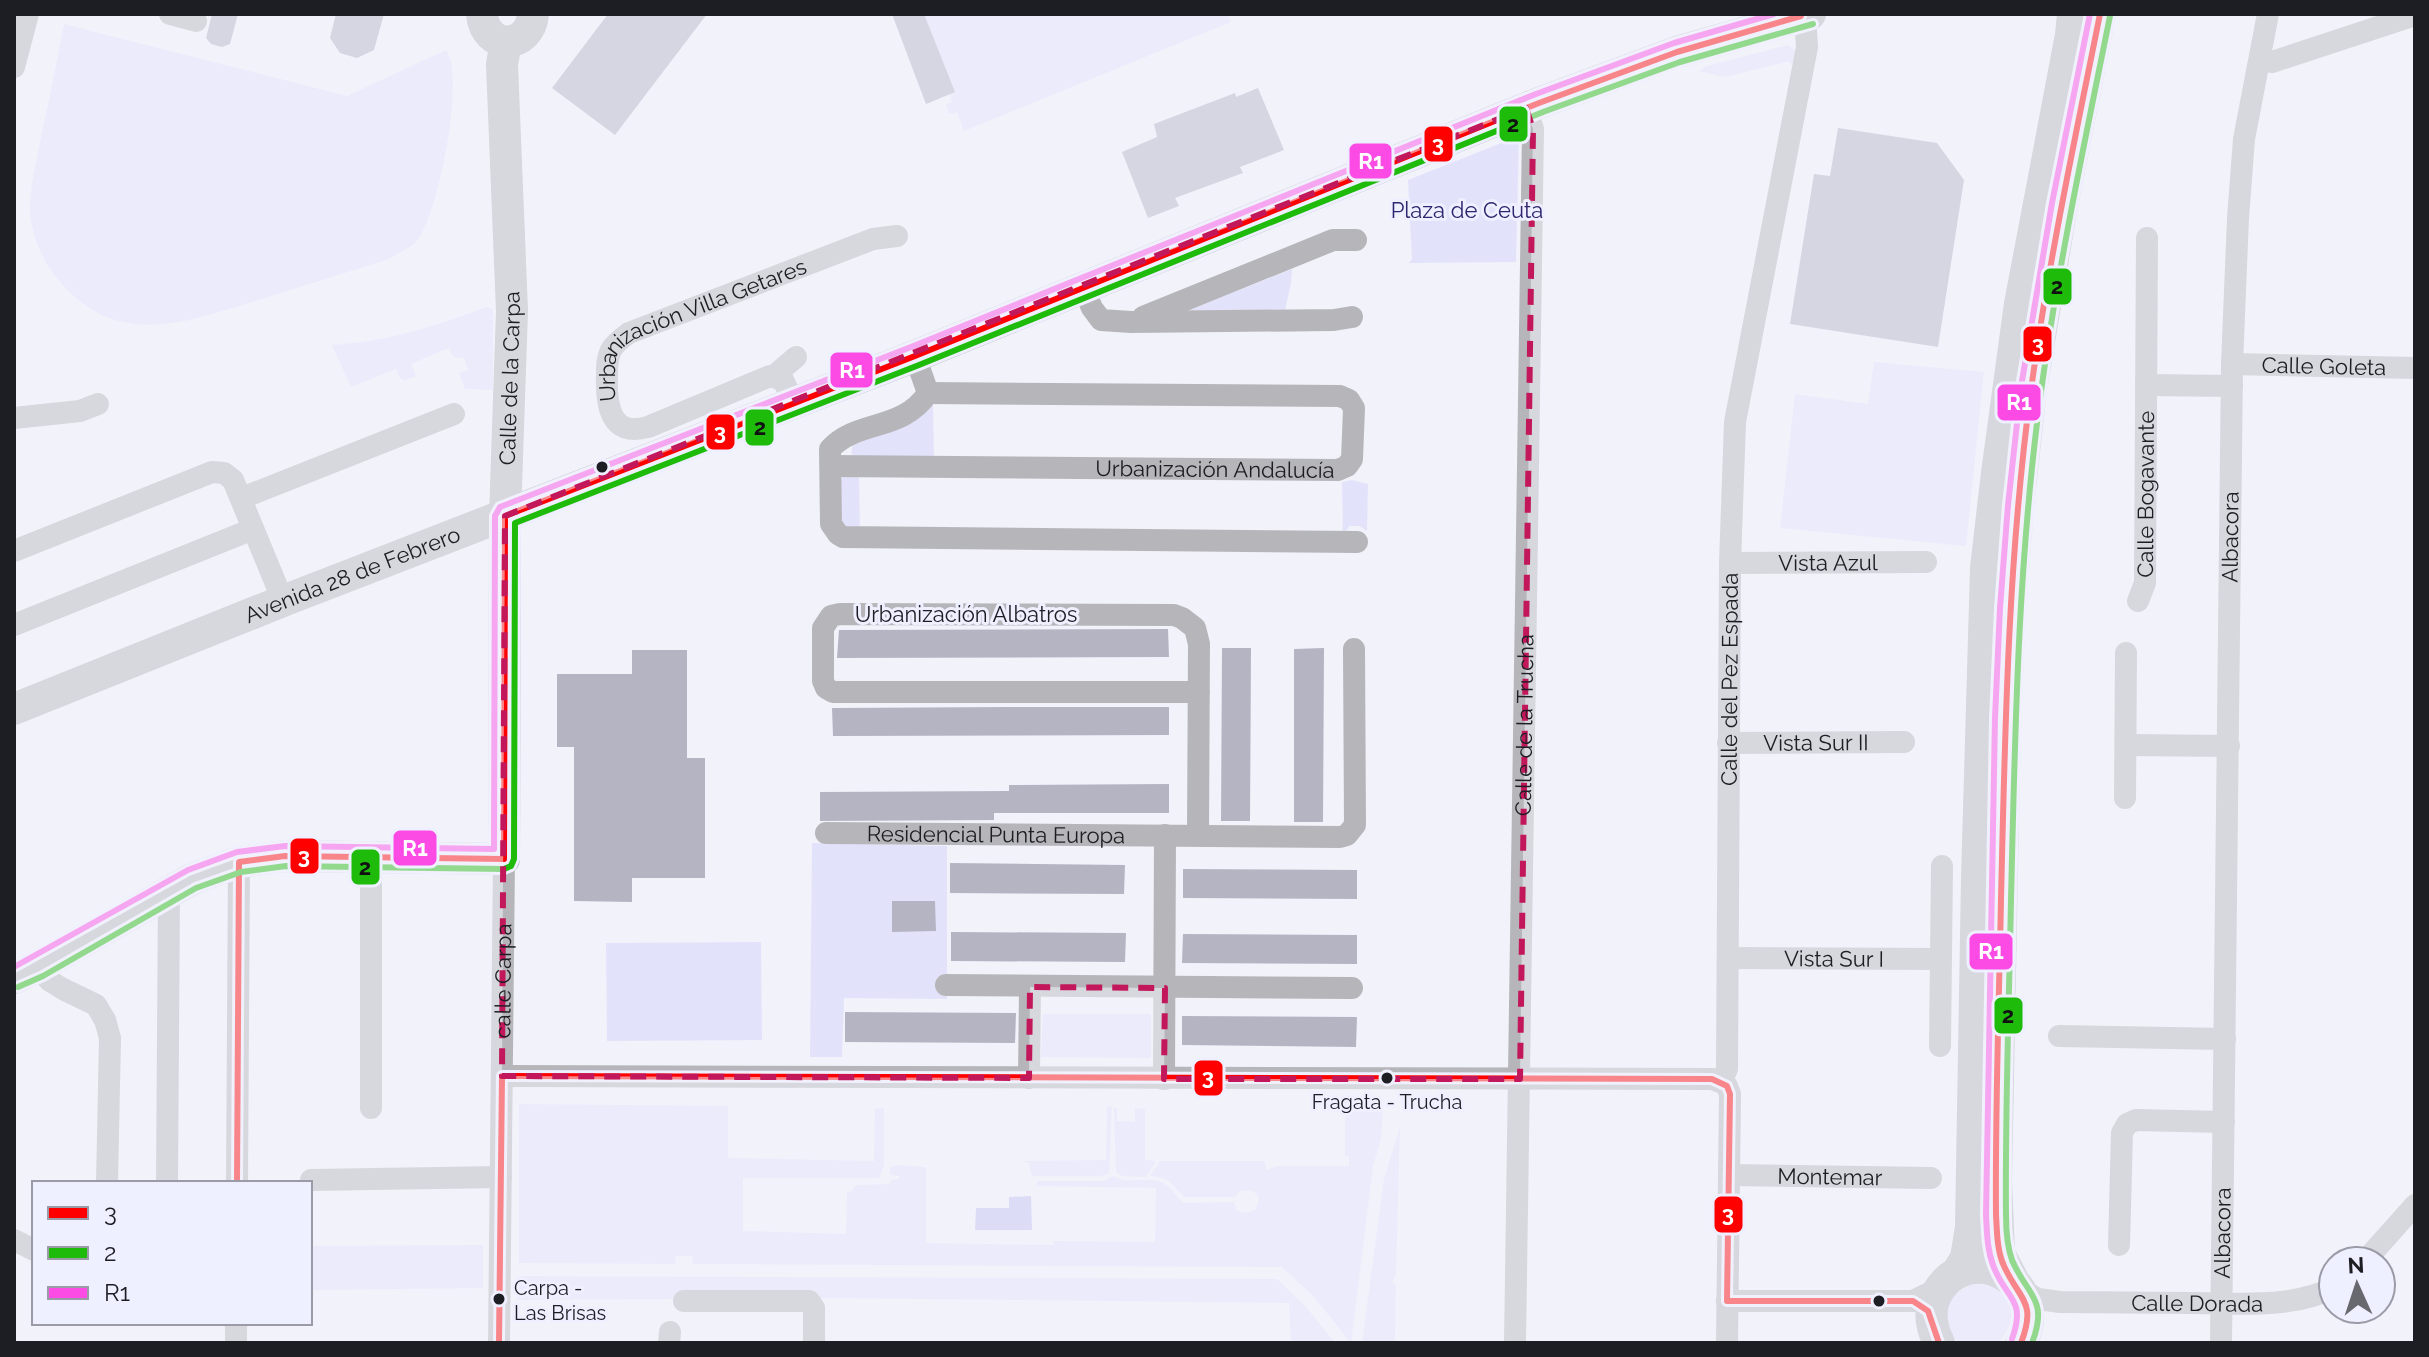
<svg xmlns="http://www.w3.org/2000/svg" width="2429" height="1357" viewBox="0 0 2429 1357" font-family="Raleway,sans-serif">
  <rect width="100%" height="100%" fill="#f2f2fb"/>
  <path fill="#e2e3fa" d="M 892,14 L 1228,14 L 1231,22 L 964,131 L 957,112 L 949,114 L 946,104 L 952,102 L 950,94 L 926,104 Z
    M 64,24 L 347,96 L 446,50 C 466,74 438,219 416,242 C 409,249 397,253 389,259 C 347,272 304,286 262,299 C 188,321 120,351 60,282 C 42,262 29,231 30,204 C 31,180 38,155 42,132 C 50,96 57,60 64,24 Z
    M 1788,45 L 1795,50 L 1794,63 L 1790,64 L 1790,61 L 1725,77 L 1699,71 L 1707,66 Z
    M 1519,136 L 1516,262 L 1409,263 L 1412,259 L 1408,180 Z
    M 1292,269 C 1292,286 1286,301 1284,318 L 1183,312 Z
    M 486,307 L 491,308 L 493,311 L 493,390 L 465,389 L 459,373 L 468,370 L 464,358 L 453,357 L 449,348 L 411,364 L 416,376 L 404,381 L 402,378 L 400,379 L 396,369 L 351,387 L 332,345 C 385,342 437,326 486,307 Z
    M 1874,362 L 1984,372 L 1966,546 L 1780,528 L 1795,394 L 1868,404 Z
    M 933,402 L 934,461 L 856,458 L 851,453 L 854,441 Z
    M 859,475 L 860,533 L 841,529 L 841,480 L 843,477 Z
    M 1352,480 L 1368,484 L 1367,531 L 1360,526 L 1349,526 L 1343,537 L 1342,482 Z
    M 812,843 L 947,846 L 947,999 L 844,998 L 842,1057 L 810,1057 Z
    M 761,942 L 762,1040 L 607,1041 L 606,943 Z
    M 1043,1014 L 1151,1014 L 1151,1058 L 1041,1057 Z
    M 519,1104 L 728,1106 L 728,1158 L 874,1161 L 875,1109 L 884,1108 L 884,1166 L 879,1178 L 743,1178 L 743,1231 L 846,1234 L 847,1191 L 850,1192 L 857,1185 L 889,1184 L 892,1180 L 899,1179 L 899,1176 L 892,1175 L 890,1173 L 890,1168 L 896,1165 L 926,1167 L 926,1243 L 1054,1245 L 1054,1241 L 1155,1242 L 1156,1188 L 1036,1186 L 1038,1181 L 1103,1181 L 1113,1176 C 1128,1186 1150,1174 1165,1184 C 1173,1188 1176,1198 1184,1203 L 1234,1202 L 1236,1209 C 1243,1214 1248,1213 1255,1210 L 1259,1200 C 1257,1190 1249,1189 1240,1191 L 1235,1197 L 1185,1197 C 1169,1184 1175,1179 1150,1176 L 1160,1161 L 1264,1161 L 1267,1170 L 1277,1166 L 1349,1166 L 1349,1157 L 1345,1156 L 1345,1112 L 1383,1112 L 1381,1140 L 1373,1166 L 1351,1343 L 1314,1297 L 1282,1267 L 693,1264 L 692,1256 L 675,1256 L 676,1264 L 519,1263 Z
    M 1107,1106 L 1112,1107 L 1109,1174 L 1100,1176 L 1032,1176 L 1029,1163 L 1024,1161 L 1106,1160 Z
    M 1114,1108 L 1117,1108 L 1117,1121 L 1135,1122 L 1135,1108 L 1145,1109 L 1145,1160 L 1156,1161 L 1146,1177 L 1122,1176 L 1116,1172 Z
    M 1400,1127 L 1396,1275 L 1392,1282 L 1396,1285 L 1395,1343 L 1362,1343 L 1384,1179 Z
    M 483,1245 L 483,1288 L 310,1290 L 310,1246 Z
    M 520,1276 L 1277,1279 L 1306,1307 L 1335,1343 L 1291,1343 L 1289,1303 L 822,1298 L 517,1300 Z
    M 1978,1283 C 1984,1285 1991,1286 1996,1288 C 2019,1300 2013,1329 1998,1343 L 1960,1343 C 1934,1322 1947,1289 1978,1283 Z"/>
  <path fill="#c0c2f0" d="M 1031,1196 L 1032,1230 L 975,1230 L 976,1208 L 1009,1208 L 1009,1197 Z"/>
  <path fill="#b4b4c3" d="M 212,14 L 238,14 L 230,44 L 222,47 L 211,44 L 206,38 Z
    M 336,14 L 384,14 L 374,50 L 357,58 L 340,53 L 330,38 Z
    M 608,14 L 707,14 L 615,135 L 552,88 Z
    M 892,14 L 924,14 L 955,92 L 926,104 Z
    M 1258,88 L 1284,150 L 1240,167 L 1243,173 L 1175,198 L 1179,206 L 1148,218 L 1122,152 L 1157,137 L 1154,124 L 1235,93 L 1236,97 Z
    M 1838,128 L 1937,143 L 1964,180 L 1938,347 L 1790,324 L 1814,174 L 1830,176 Z
    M 1168,629 L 1169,657 L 837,658 L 839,630 Z
    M 1222,648 L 1251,648 L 1250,821 L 1221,821 Z
    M 1324,648 L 1323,822 L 1294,822 L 1294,649 Z
    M 632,650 L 687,650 L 687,758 L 705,758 L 705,878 L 632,878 L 632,902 L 574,901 L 574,747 L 557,747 L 557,674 L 632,674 Z
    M 1008,707 L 1169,707 L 1169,735 L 833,736 L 832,708 Z
    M 1169,784 L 1169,813 L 994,813 L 994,820 L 820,821 L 820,792 L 1009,791 L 1009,785 Z
    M 950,863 L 1125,865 L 1124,894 L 950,893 Z
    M 1183,869 L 1357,870 L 1357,899 L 1183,898 Z
    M 892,901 L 935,901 L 936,931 L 892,932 Z
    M 951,932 L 1126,933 L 1125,962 L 951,961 Z
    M 1183,934 L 1357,935 L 1357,964 L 1182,963 Z
    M 845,1012 L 1016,1013 L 1015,1043 L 845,1042 Z
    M 1182,1016 L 1357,1017 L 1356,1047 L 1182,1045 Z"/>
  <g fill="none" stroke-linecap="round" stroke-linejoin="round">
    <g stroke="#b6b6ba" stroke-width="22">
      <path d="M 170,14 L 196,21"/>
      <path d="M 2261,60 L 2272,62 L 2415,15"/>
      <path d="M 14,67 L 28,14"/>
      <path d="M 1083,287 L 1092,308 L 1101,320 L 1131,322 L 1334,320 L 1352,317"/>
      <path d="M 1143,317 L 1333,240 L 1356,240"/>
      <path d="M 915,356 L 928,393 C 902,432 858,419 830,449 L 831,524 L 838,534 L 843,537 L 1357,542"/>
      <path id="s1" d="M 2232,364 L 2415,368"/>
      <path d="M 774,376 L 796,357"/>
      <path d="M 2146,385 L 2232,386"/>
      <path id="s2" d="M 794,403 L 783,380 L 770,376 L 648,427 C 609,438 606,403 607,375 C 607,366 607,358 611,350 C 616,342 622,338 629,333 L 873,239 L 897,236"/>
      <path d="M 14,418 L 80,411 L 98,404"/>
      <path id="s3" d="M 831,466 L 1338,470 L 1347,466 L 1352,459 L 1354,408 L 1349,400 L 1340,396 L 928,393"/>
      <path d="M 242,498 L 454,414"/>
      <path d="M 14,551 L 212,472 L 224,473 L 233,480 L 283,601"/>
      <path id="s4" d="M 1730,563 L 1926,562"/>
      <path id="s5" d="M 2138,601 L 2145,583 L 2147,238"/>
      <path d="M 14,625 L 253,529"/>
      <path id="s6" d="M 1728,743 L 1904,742"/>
      <path d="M 2126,745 L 2229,746"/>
      <path d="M 2125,798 L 2126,653"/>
      <path id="s7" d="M 826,833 L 1340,837 L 1347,835 L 1355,825 L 1354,649"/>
      <path d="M 1198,835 L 1199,644 L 1195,628 L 1182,618 L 1174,615 L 840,614 L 831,616 L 823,628 L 823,681 L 826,688 L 833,692 L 1199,692"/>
      <path id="s8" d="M 1728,958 L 1941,959"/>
      <path d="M 38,967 L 50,981 L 63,989 L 96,1005 L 105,1020 L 110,1038 L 107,1183"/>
      <path d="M 946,985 L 1352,988"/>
      <path d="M 2059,1036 L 2225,1039"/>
      <path d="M 1940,1046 L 1942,866"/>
      <path d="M 502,1076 L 1712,1079 L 1721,1082"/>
      <path d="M 1029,1078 L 1030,987"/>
      <path d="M 1164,1079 L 1165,835"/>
      <path id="s9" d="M 1721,1082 L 1727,1069 L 1730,563 L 1735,422 L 1807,47 L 1806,31 L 1801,14"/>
      <path d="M 1721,1082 L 1727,1086 L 1730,1094 L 1727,1343"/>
      <path d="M 371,1108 L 371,858"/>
      <path id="s10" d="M 1730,1175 L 1931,1178"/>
      <path d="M 311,1180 L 501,1177"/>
      <path d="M 167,1183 L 169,892"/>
      <path d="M 237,1183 L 239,862"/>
      <path d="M 14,1240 L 34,1250"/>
      <path d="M 2119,1245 L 2122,1133 L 2127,1124 L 2136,1120 L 2224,1122"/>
      <path d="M 2365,1261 L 2415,1205"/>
      <path id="s11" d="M 2020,1289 L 2038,1299 L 2060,1302 C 2103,1302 2147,1303 2191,1303 C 2238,1303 2290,1309 2333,1288"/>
      <path d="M 684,1301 L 809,1301 L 814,1308 L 814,1343"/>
      <path d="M 1727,1301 L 1913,1301 L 1940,1288"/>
      <path d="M 236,1323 L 236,1343"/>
      <path id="s12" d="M 499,1343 L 504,859"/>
      <path d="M 669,1343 L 670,1332"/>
      <path id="s13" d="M 1515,1343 L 1533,129 L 1526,108"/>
      <path id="s14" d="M 2221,1343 L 2232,364 L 2238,218 L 2244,139 L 2268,14"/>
    </g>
    <g stroke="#b5b6ba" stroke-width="32">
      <path d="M 482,14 C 485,51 530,50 533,14"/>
      <path id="s15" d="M 14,709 L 283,601 L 915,356 L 1539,103 L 1677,52 L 1810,14"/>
      <path id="s16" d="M 14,978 L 38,967 L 192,879 L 239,862 L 285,856 L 504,859 L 505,516 L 512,311 L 502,64 L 506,42"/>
      <path d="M 1957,1273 L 1966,1258 L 1971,1227 L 1977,879 L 1986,568 L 1997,473 L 2020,304 L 2071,35 L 2073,14"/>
      <path d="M 2013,1280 L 1999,1253 L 1996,1180 L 2005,718 L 2010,608 L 2018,506 L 2031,389 L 2062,205 L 2100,14"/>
      <path d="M 1939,1343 C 1931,1327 1928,1311 1936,1295 C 1967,1237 2053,1281 2021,1343"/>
    </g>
    <defs>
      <path id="bus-1" d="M 237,1183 L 239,862 L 285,856 L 504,859 L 505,516 L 915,356 L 1539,103 L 1677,52 L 1801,16 L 1801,14
        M 499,1343 L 502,1076 L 1712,1079 L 1727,1086 L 1730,1094 L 1727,1301 L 1913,1301 L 1928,1311 L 1939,1343
        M 2021,1343 C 2037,1301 2020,1301 2004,1266 C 1997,1251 1997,1232 1996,1215 C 1995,1110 1999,1005 2001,900 C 2005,729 2008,559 2031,390 C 2048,264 2075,139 2100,14"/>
      <path id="bus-2" d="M 18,987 L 43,976 L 196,888 L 241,872 L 286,866 L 504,869 L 511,866 L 514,859 L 515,523 L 919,365 L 1543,112 L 1680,62 L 1813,24
        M 2032,1343 C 2049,1298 2027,1296 2012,1260 C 2007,1246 2006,1230 2006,1215 C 2005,1110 2009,1005 2011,900 C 2015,730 2018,560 2041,392 C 2058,266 2085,141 2110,16"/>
      <path id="bus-3" d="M 14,967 L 188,870 L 237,852 L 285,846 L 494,849 L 495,516 L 500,507 L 911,347 L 1536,94 L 1674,43 L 1774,14
        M 2012,1339 C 2027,1298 2005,1299 1993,1265 C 1987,1249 1987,1232 1986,1215 L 1995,718 L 2000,608 L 2008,505 L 2021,387 L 2052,203 L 2090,14"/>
    </defs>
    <use href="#bus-1" stroke="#eeefff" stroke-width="12"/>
    <use href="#bus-2" stroke="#eeefff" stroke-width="12"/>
    <use href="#bus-3" stroke="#eeefff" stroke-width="12"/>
    <use href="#bus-1" stroke="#f00" stroke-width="6"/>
    <use href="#bus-2" stroke="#1ebb0b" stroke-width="6"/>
    <use href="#bus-3" stroke="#fb4be4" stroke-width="6"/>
  </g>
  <path d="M0 0H2429V1357H0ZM 1526,108 L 1533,129 L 1520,1079 L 1164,1079 L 1165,988 L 1030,987 L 1029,1078 L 502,1076 L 505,516 Z" fill="#f2f2fb" fill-opacity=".55" fill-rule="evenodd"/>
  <path fill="none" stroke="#c2185b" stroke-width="6" stroke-dasharray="16 10" stroke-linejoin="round" d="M 1526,108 L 1533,129 L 1520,1079 L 1164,1079 L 1165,988 L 1030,987 L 1029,1078 L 502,1076 L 505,516 Z"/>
  <g fill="#1d1d24" stroke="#eeefff" stroke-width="3">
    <circle cx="602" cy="467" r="7"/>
    <circle cx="1387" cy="1078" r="7"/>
    <circle cx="499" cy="1299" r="7"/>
    <circle cx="1879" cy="1301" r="7"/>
  </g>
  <g text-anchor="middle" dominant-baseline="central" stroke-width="6" stroke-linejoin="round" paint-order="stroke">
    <g font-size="20" fill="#1d1d24" stroke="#eeefff">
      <text x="1387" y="1102">Fragata - Trucha</text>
      <text x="514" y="1288" text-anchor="start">Carpa -<tspan x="514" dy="25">Las Brisas</tspan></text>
    </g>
    <g font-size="22" fill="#2d256d" stroke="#eeefff">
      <text x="1467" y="210">Plaza de Ceuta</text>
    </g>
    <g font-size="22" fill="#1d1d24" stroke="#eeefff">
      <text stroke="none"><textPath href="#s2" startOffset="360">Urbanización Villa Getares</textPath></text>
      <text stroke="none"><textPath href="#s1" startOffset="92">Calle Goleta</textPath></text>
      <text stroke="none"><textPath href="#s16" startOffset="1000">Calle de la Carpa</textPath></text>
      <text stroke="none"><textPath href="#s3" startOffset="384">Urbanización Andalucía</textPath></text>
      <text stroke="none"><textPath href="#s5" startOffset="108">Calle Bogavante</textPath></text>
      <text stroke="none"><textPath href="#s14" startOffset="806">Albacora</textPath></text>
      <text stroke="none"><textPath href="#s4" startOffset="98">Vista Azul</textPath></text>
      <text stroke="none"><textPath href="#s15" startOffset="364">Avenida 28 de Febrero</textPath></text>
      <text x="966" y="614">Urbanización Albatros</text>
      <text stroke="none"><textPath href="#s9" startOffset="404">Calle del Pez Espada</textPath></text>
      <text stroke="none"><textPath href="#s13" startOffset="618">Calle de la Trucha</textPath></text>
      <text stroke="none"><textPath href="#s6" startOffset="88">Vista Sur II</textPath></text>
      <text stroke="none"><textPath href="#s7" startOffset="170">Residencial Punta Europa</textPath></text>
      <text stroke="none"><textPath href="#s8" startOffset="106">Vista Sur I</textPath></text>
      <text stroke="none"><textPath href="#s12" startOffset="362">calle Carpa</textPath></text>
      <text stroke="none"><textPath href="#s10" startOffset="100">Montemar</textPath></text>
      <text stroke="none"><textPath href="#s14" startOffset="110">Albacora</textPath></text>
      <text stroke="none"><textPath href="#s11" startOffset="180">Calle Dorada</textPath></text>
    </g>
  </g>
  <g stroke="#eeefff" stroke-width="3">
    <rect x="1498" y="105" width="31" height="38" rx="8" fill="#1ebb0b"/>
    <rect x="1423" y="125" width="31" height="38" rx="8" fill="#f00"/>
    <rect x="1348" y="142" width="45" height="38" rx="8" fill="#fb4be4"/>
    <rect x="2042" y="267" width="31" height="39" rx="8" fill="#1ebb0b"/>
    <rect x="2022" y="325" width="31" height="38" rx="8" fill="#f00"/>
    <rect x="829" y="351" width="45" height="38" rx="8" fill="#fb4be4"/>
    <rect x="1996" y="383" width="46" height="39" rx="8" fill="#fb4be4"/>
    <rect x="744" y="408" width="31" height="39" rx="8" fill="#1ebb0b"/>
    <rect x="705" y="413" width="31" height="38" rx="8" fill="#f00"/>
    <rect x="392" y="829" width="46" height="38" rx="8" fill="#fb4be4"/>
    <rect x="289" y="837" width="31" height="38" rx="8" fill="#f00"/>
    <rect x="350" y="848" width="31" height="38" rx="8" fill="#1ebb0b"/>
    <rect x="1968" y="932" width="46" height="39" rx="8" fill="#fb4be4"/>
    <rect x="1993" y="996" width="31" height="39" rx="8" fill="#1ebb0b"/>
    <rect x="1193" y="1059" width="31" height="38" rx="8" fill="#f00"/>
    <rect x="1713" y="1195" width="31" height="39" rx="8" fill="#f00"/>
  </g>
  <g font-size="22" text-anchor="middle" font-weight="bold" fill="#fff">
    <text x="1438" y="152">3</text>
    <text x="1371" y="169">R1</text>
    <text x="2038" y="352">3</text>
    <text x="852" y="378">R1</text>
    <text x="2019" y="410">R1</text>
    <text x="720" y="440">3</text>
    <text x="415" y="856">R1</text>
    <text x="304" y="864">3</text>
    <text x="1991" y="959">R1</text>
    <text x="1208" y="1085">3</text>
    <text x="1728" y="1222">3</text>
  </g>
  <g font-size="22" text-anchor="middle" font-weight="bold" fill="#111">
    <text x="1513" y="132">2</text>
    <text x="2057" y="294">2</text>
    <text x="760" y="435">2</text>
    <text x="365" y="875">2</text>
    <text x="2008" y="1023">2</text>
  </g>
  <rect width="2429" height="1357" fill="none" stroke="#1d1d24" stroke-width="32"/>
  <rect x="32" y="1181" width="280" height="144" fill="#eeefff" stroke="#9a9ba7" stroke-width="2"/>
  <rect x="48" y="1207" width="40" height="12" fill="#ff0000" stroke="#9a9ba7" stroke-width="2"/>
  <text x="104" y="1221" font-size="24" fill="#1d1d24">3</text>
  <rect x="48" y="1247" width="40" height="12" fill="#1ebb0b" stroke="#9a9ba7" stroke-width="2"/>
  <text x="104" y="1261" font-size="24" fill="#1d1d24">2</text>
  <rect x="48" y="1287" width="40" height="12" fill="#fb4be4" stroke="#9a9ba7" stroke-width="2"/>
  <text x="104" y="1301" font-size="24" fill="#1d1d24">R1</text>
  <g transform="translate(2357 1285) rotate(357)"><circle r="38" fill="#eeefff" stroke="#9a9ba7" stroke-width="2"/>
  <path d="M0-6L14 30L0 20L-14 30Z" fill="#68686f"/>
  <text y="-12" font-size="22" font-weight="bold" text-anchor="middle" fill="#1d1d24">N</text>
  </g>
</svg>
